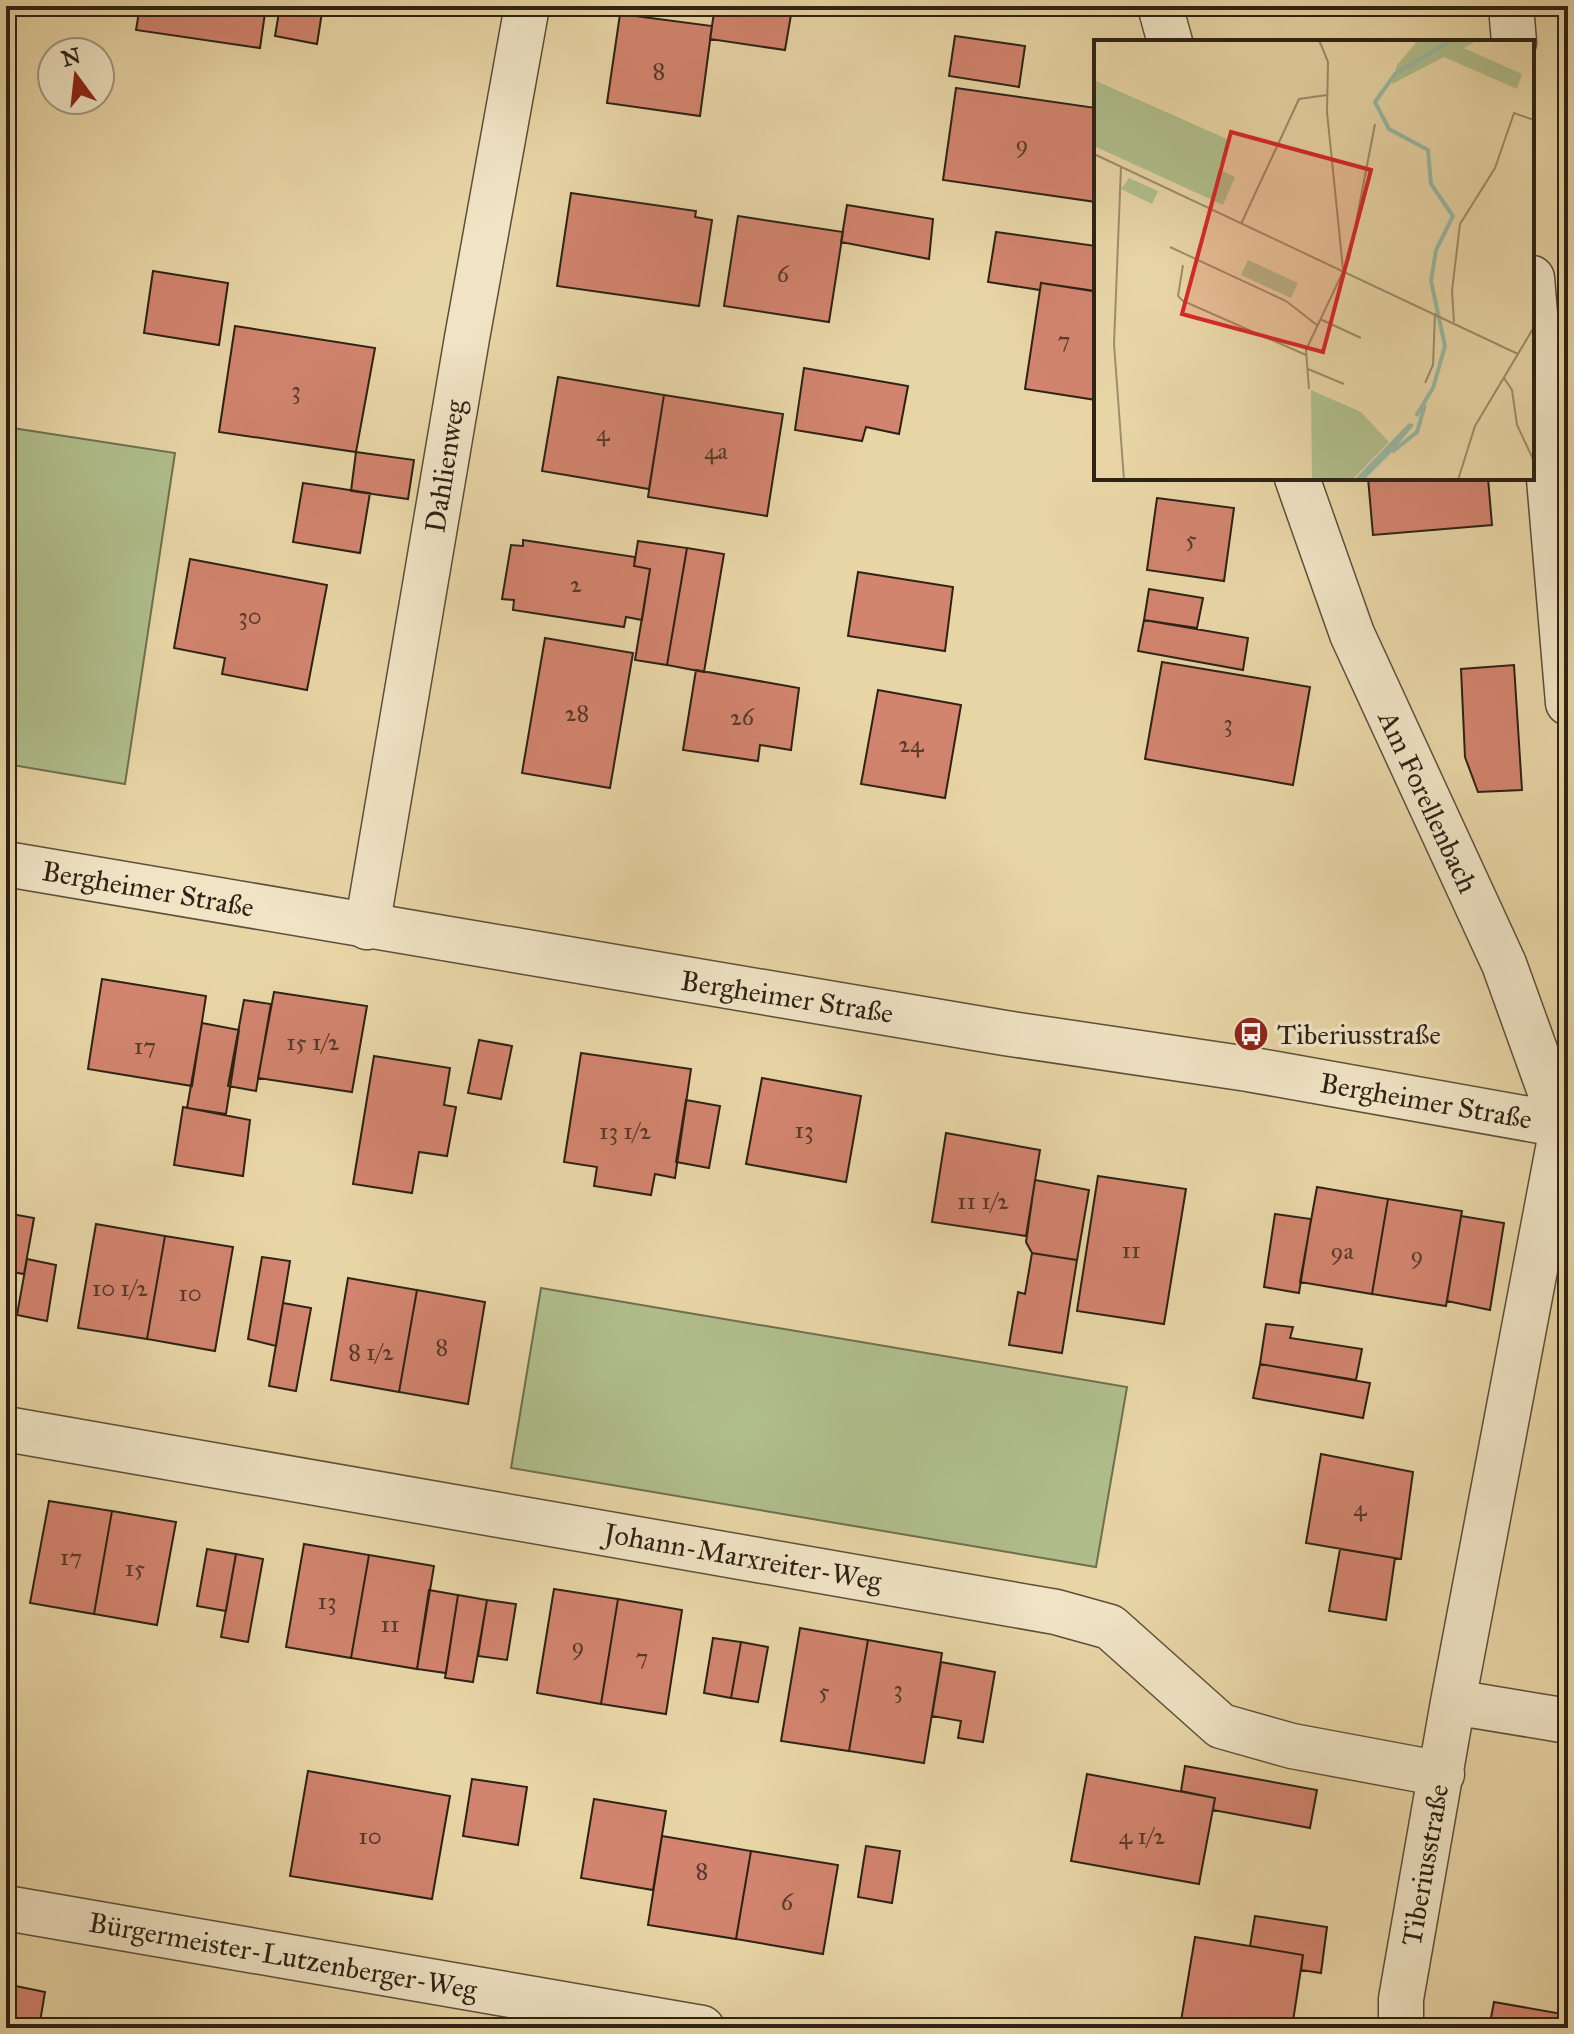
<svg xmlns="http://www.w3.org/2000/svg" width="1574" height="2034" viewBox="0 0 1574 2034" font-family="'IM FELL Great Primer',serif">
  <rect width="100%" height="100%" fill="#e8d5a6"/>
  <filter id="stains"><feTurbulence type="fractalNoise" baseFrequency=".0025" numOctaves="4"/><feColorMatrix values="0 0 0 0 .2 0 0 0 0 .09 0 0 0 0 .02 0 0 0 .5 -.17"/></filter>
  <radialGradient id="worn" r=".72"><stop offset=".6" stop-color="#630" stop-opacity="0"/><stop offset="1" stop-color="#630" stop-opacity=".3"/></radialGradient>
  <path fill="#b0be8c" stroke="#6e7050" stroke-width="2" d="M 6,427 L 175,453 L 125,784 L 6,764 Z
    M 541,1288 L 1127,1387 L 1096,1567 L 511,1468 Z"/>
  <path fill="#d2846e" stroke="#2d2215" stroke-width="2" d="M 140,6 L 266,6 L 260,48 L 136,30 Z
    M 280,6 L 323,6 L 317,44 L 275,36 Z
    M 715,6 L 774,6 L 792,9 L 785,50 L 710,39 Z
    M 620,14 L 712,26 L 700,116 L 607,103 Z
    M 955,36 L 1025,46 L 1019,87 L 949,76 Z
    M 956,88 L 1096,108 L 1096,202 L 943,180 Z
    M 571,193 L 696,211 L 695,217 L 712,220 L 699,306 L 557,286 Z
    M 847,205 L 933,219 L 929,259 L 841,242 Z
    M 738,216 L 843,232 L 829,322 L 724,306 Z
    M 996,232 L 1096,246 L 1093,291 L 1041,283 L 1040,290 L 988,282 Z
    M 153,271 L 228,283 L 219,345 L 144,333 Z
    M 1041,283 L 1096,291 L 1096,400 L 1025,389 Z
    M 235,326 L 375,348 L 356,452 L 219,432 Z
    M 804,368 L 908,386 L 899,434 L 866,427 L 862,441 L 795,430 Z
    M 558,377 L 664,395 L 649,489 L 542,471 Z
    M 664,395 L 783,414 L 767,516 L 648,497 Z
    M 356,452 L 414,460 L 408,499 L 351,491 Z
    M 1368,478 L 1488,478 L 1492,525 L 1373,535 Z
    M 303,483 L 370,493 L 360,553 L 293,542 Z
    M 1157,498 L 1234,508 L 1224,581 L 1147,570 Z
    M 523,540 L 635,557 L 634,566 L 650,569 L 642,620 L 626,617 L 624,627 L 513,610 L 514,600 L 502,599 L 511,545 L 523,546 Z
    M 638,541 L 687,548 L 667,665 L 635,660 L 650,569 L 634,566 Z
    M 687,548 L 724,554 L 704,672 L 667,665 Z
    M 190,559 L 327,585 L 307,690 L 222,674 L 225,658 L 174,648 Z
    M 858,572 L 953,587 L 945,651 L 848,636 Z
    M 1149,589 L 1203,598 L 1197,628 L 1144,620 Z
    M 1144,620 L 1248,638 L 1243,670 L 1138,651 Z
    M 545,638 L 633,653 L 610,788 L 522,773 Z
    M 1162,662 L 1310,687 L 1293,785 L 1145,759 Z
    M 1514,665 L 1522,790 L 1478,792 L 1465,757 L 1461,669 Z
    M 696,670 L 799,688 L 791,750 L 760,745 L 758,761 L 683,750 Z
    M 878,690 L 961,705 L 945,798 L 861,784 Z
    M 102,979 L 206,996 L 192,1086 L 88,1069 Z
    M 274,992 L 367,1006 L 352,1092 L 258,1078 Z
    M 244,1000 L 271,1004 L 256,1091 L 228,1086 Z
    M 202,1023 L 239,1030 L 226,1114 L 187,1108 Z
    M 479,1040 L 512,1046 L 501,1099 L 468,1093 Z
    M 581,1053 L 691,1069 L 675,1178 L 655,1174 L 651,1195 L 594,1186 L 597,1167 L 564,1162 Z
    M 374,1056 L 450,1068 L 444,1105 L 456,1107 L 447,1156 L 419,1152 L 412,1193 L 353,1184 Z
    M 762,1078 L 861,1096 L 846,1182 L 746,1164 Z
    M 686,1100 L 720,1106 L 709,1168 L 676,1162 Z
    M 183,1107 L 250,1120 L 243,1176 L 174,1165 Z
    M 946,1133 L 1040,1150 L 1026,1236 L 932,1222 Z
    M 1098,1176 L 1186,1189 L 1164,1324 L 1077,1311 Z
    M 1035,1180 L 1089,1190 L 1077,1260 L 1032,1253 L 1026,1242 Z
    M 1317,1187 L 1388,1199 L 1372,1294 L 1300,1282 Z
    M 1388,1199 L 1462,1211 L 1446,1306 L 1372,1294 Z
    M 6,1213 L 34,1218 L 24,1274 L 6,1271 Z
    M 1275,1214 L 1311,1219 L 1299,1293 L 1264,1287 Z
    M 1461,1216 L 1504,1223 L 1490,1310 L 1447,1301 Z
    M 96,1224 L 165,1236 L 147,1339 L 78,1328 Z
    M 165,1236 L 233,1247 L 215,1351 L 147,1339 Z
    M 1032,1253 L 1077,1260 L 1062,1353 L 1009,1345 L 1018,1292 L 1025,1294 Z
    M 262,1257 L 290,1261 L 276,1346 L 248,1339 Z
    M 27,1259 L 56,1265 L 47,1321 L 17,1315 Z
    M 348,1278 L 417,1290 L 399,1392 L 331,1380 Z
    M 417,1290 L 485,1302 L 468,1404 L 399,1392 Z
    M 283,1303 L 311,1308 L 296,1391 L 269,1386 Z
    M 1266,1324 L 1293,1327 L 1290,1338 L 1362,1349 L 1356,1380 L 1260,1364 Z
    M 1260,1364 L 1370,1383 L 1363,1418 L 1253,1398 Z
    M 1321,1454 L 1413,1472 L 1401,1559 L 1306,1543 Z
    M 49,1501 L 112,1511 L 94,1614 L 30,1603 Z
    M 112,1511 L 176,1522 L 157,1625 L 94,1614 Z
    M 304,1544 L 369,1555 L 351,1658 L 286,1647 Z
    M 207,1549 L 236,1554 L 226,1611 L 197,1606 Z
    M 1340,1549 L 1395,1558 L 1386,1620 L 1329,1611 Z
    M 236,1554 L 263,1559 L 248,1642 L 221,1637 Z
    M 369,1555 L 434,1566 L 417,1669 L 351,1658 Z
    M 554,1589 L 618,1599 L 601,1704 L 537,1693 Z
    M 429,1590 L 458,1595 L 446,1673 L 417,1669 Z
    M 458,1595 L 487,1600 L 473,1682 L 445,1678 Z
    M 618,1599 L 682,1610 L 666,1714 L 601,1704 Z
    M 487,1600 L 516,1604 L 507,1660 L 478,1656 Z
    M 800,1628 L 868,1640 L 849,1751 L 781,1741 Z
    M 713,1638 L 741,1642 L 731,1698 L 704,1693 Z
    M 868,1640 L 942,1653 L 924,1763 L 849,1751 Z
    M 741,1642 L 768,1647 L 758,1702 L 731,1698 Z
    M 941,1662 L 995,1672 L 983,1742 L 958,1738 L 961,1721 L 932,1716 Z
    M 1185,1766 L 1317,1790 L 1310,1828 L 1213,1810 L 1215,1798 L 1181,1791 Z
    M 308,1771 L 450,1796 L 432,1899 L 290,1876 Z
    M 1087,1774 L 1215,1798 L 1199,1884 L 1071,1861 Z
    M 472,1779 L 527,1787 L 518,1845 L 463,1836 Z
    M 594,1799 L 666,1811 L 653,1890 L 581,1878 Z
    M 662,1836 L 751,1851 L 736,1939 L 648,1925 Z
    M 866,1846 L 900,1851 L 892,1903 L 858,1897 Z
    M 751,1851 L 838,1865 L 823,1954 L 736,1939 Z
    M 1255,1916 L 1327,1927 L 1321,1973 L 1301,1970 L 1303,1955 L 1250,1946 Z
    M 1195,1937 L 1303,1955 L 1292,2028 L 1180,2027 Z
    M 6,1984 L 45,1992 L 39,2028 L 6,2028 Z
    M 1494,2002 L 1568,2015 L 1568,2028 L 1489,2028 Z"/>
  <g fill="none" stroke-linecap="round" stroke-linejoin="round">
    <defs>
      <path id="minor" d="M 1160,6 L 1170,42
        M 1511,6 L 1514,42
        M 1532,278 L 1568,703
        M 1297,478 L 1352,634 L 1504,964 L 1562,1125
        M 367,927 L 467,338 L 527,6
        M 6,1429 L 1056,1612 L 1110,1627 L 1221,1726 L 1292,1746 L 1442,1774
        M 1453,1702 L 1568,1721
        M 6,1908 L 702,2028
        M 1401,2028 L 1401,1999 L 1453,1702 L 1568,1096"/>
      <path id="tertiary" d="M 6,864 L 1005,1033 L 1248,1069 L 1568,1126"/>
    </defs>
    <use href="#minor" stroke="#5c4f39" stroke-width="47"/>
    <use href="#tertiary" stroke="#5c4f39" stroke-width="47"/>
    <use href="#minor" stroke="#f0e4c5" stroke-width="44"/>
    <use href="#tertiary" stroke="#f0e4c5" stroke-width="44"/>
  </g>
  <defs>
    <symbol id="bus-disc" viewBox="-11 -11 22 22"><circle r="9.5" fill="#8f2418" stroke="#f0e4c5"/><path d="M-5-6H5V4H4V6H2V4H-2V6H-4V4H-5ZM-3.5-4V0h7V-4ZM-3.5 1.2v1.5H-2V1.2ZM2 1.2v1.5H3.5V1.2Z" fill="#fff"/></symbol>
  </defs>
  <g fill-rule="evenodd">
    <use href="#bus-disc" x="1231" y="1014" width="40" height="40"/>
  </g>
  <g text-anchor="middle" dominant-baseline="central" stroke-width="7" stroke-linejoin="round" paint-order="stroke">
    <g font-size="24" fill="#563a2b">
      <text x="659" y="71">8</text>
      <text x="1022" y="144">9</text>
      <text x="783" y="274">6</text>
      <text x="1064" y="340">7</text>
      <text x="296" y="390">3</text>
      <text x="603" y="433">4</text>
      <text x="716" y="451">4a</text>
      <text x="1191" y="539">5</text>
      <text x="576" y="584">2</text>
      <text x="250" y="616">30</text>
      <text x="577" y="713">28</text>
      <text x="742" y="717">26</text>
      <text x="1228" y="723">3</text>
      <text x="911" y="744">24</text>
      <text x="313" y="1042">15 1/2</text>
      <text x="145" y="1046">17</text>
      <text x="804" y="1130">13</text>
      <text x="625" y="1131">13 1/2</text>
      <text x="983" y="1201">11 1/2</text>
      <text x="1131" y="1250">11</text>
      <text x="1342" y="1251">9a</text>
      <text x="1417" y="1255">9</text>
      <text x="120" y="1288">10 1/2</text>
      <text x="190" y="1293">10</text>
      <text x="442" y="1347">8</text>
      <text x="371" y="1352">8 1/2</text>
      <text x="1360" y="1508">4</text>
      <text x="71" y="1557">17</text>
      <text x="135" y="1568">15</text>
      <text x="327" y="1601">13</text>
      <text x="390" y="1624">11</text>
      <text x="578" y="1646">9</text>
      <text x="642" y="1657">7</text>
      <text x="898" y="1689">3</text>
      <text x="824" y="1691">5</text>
      <text x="370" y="1836">10</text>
      <text x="1142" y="1836">4 1/2</text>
      <text x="702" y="1871">8</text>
      <text x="787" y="1902">6</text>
    </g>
    <g font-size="28" fill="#2d2215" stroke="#f0e4c5">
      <text transform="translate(445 466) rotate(-81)">Dahlienweg</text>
      <text transform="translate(1428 802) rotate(65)">Am Forellenbach</text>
      <text transform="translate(148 889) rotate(10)">Bergheimer Straße</text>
      <text transform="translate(787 997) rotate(9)">Bergheimer Straße</text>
      <text transform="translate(1426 1101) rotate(10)">Bergheimer Straße</text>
      <text transform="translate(743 1557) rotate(10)">Johann-Marxreiter-Weg</text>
      <text transform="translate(1425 1865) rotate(-80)">Tiberiusstraße</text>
      <text transform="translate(283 1956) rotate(10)">Bürgermeister-Lutzenberger-Weg</text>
    </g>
    <g font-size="28" fill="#2d2215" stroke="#f0e4c5" text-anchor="start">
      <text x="1277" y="1034">Tiberiusstraße</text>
    </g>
  </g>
  <g transform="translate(1094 40)">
    <rect width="440" height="440" fill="#e8d5a6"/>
    <path d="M 315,0 L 384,0 L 370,8 L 428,34 L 423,49 L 350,17 L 298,44 L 303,25 L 322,3 ZM 0,40 L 135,100 L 124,129 L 141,137 L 129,165 L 0,106 ZM 35,138 L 64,151 L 58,164 L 27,149 ZM 154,220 L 204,243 L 197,258 L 147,235 ZM 217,350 L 267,372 L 295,402 L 258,440 L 218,440 Z" fill="#b0be8c"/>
    <path d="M 315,383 L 320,385 L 298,412 L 270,440 L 260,440 Z" fill="#98b9a4"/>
    <path fill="none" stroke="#98b9a4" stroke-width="4" d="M 322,376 L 339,348 L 351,306 L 337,241 L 342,210 L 359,176 L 337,144 L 334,110 L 295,89 L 281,62 L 301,34 L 358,0M 298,412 L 323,392 L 331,365"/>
    <path fill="none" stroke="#9d8d6c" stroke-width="2" d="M 225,0 L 234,22 L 233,72 L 249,229M 0,114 L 424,314M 27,127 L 20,304 L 30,440M 147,184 L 205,59 L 233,55M 76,207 L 192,261 L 223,285M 89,225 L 84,256 L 89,261 L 212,315M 226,279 L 267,298M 360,282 L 358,251 L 366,184 L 401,128 L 420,73 L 440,80M 214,329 L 250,344M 410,338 L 418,350 L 423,385 L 440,421M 331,343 L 339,325 L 341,273M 215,349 L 212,310 L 255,219 L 281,84M 364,440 L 381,386 L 440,287"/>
    <path fill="#d62828" fill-opacity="0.15" stroke="#d62828" stroke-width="4" d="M 137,92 L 277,130 L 229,312 L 88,274 Z"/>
    <rect width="440" height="440" fill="none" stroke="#2d2215" stroke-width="4"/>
  </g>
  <rect width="1574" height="2034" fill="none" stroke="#e8d5a6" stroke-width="32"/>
  <rect x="8" y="8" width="1558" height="2018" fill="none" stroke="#2d2215" stroke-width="4"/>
  <rect x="16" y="16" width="1542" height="2002" fill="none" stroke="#2d2215" stroke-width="2"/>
  <g transform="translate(76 76) rotate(345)"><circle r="38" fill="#f0e4c5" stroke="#a2967f" stroke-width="2"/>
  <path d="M0-6L14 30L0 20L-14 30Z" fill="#8f2418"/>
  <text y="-12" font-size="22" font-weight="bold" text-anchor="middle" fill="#2d2215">N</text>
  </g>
  <rect width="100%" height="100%" filter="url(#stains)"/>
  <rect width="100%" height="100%" fill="url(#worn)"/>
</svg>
